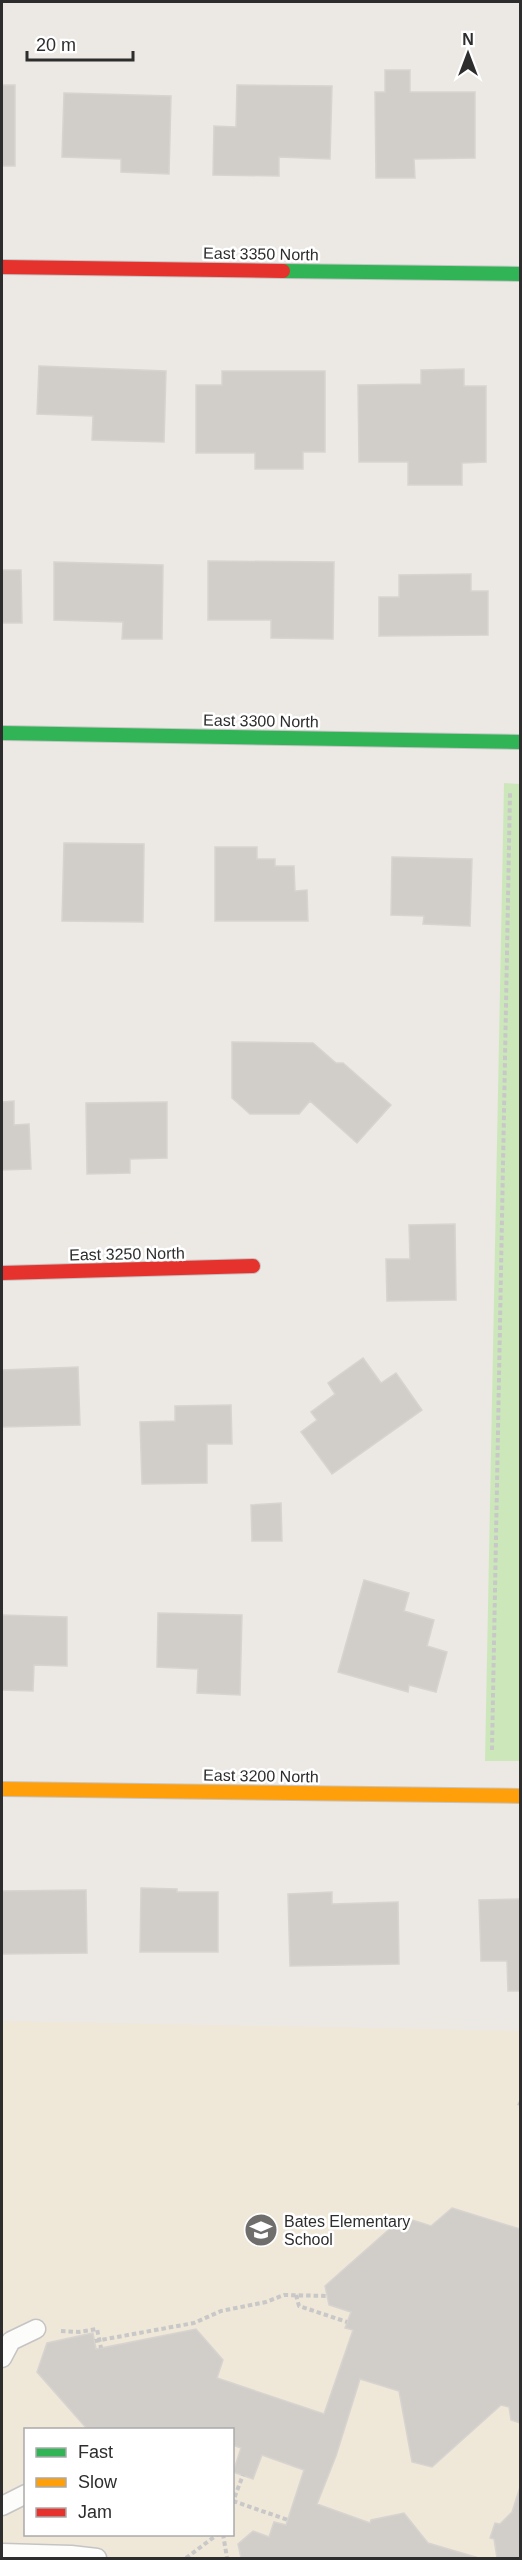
<svg xmlns="http://www.w3.org/2000/svg" width="522" height="2560" viewBox="0 0 522 2560" font-family="Helvetica,sans-serif">
  <rect width="100%" height="100%" fill="#ece8e4"/>
  <path fill="#efe7d8" fill-rule="evenodd" d="M 2,2021 L 520,2031 L 520,2558 L 2,2558 ZM 26,2430 L 232,2430 L 232,2534 L 26,2534 Z"/>
  <path fill="#cce8bb" d="M 504,783 L 520,784 L 520,1761 L 485,1761 Z"/>
  <path fill="#d1ceca" stroke="#d7d4d0" stroke-width="1.5" d="M 385,70 L 410,70 L 410,92 L 475,92 L 475,158 L 414,159 L 415,178 L 376,178 L 375,92 L 385,92 Z
    M 2,85 L 15,85 L 15,166 L 2,166 Z
    M 237,85 L 332,86 L 330,159 L 279,157 L 279,176 L 213,175 L 214,126 L 236,127 Z
    M 64,93 L 171,96 L 169,174 L 121,172 L 121,159 L 62,157 Z
    M 39,366 L 166,371 L 164,442 L 92,440 L 93,416 L 37,414 Z
    M 464,369 L 464,386 L 486,386 L 486,462 L 462,463 L 462,485 L 408,485 L 408,462 L 359,462 L 358,385 L 421,384 L 421,370 Z
    M 222,371 L 325,371 L 325,452 L 303,452 L 303,469 L 255,469 L 255,453 L 196,453 L 196,385 L 222,385 Z
    M 208,561 L 334,562 L 333,639 L 271,638 L 271,620 L 208,620 Z
    M 54,562 L 163,565 L 162,639 L 122,639 L 123,622 L 54,620 Z
    M 2,570 L 21,570 L 22,623 L 2,623 Z
    M 471,574 L 471,591 L 488,591 L 488,635 L 379,636 L 379,597 L 399,597 L 399,575 Z
    M 64,843 L 144,844 L 143,922 L 62,921 Z
    M 215,847 L 257,847 L 257,859 L 275,859 L 275,866 L 294,866 L 295,891 L 307,890 L 308,921 L 215,921 Z
    M 392,857 L 472,859 L 470,926 L 423,924 L 424,916 L 391,915 Z
    M 232,1042 L 313,1043 L 336,1063 L 343,1063 L 391,1105 L 357,1143 L 310,1101 L 299,1114 L 250,1114 L 232,1098 Z
    M 14,1101 L 14,1125 L 29,1124 L 31,1169 L 2,1170 L 2,1102 Z
    M 167,1102 L 167,1158 L 130,1159 L 130,1173 L 87,1174 L 86,1103 Z
    M 455,1224 L 456,1300 L 387,1301 L 386,1259 L 410,1259 L 409,1225 Z
    M 363,1358 L 381,1383 L 396,1373 L 422,1410 L 332,1474 L 301,1432 L 317,1420 L 311,1412 L 335,1394 L 328,1383 Z
    M 78,1367 L 80,1425 L 2,1427 L 2,1370 Z
    M 231,1405 L 232,1444 L 207,1444 L 207,1483 L 142,1484 L 140,1422 L 175,1421 L 175,1406 Z
    M 281,1503 L 282,1541 L 252,1541 L 251,1505 Z
    M 364,1580 L 409,1593 L 404,1611 L 434,1620 L 427,1646 L 447,1652 L 436,1692 L 409,1685 L 408,1692 L 338,1672 Z
    M 158,1613 L 242,1615 L 240,1695 L 197,1693 L 198,1669 L 157,1667 Z
    M 2,1615 L 67,1617 L 67,1666 L 34,1665 L 33,1691 L 2,1690 Z
    M 141,1888 L 177,1889 L 177,1892 L 218,1892 L 218,1952 L 140,1952 Z
    M 86,1890 L 87,1953 L 2,1954 L 2,1891 Z
    M 332,1892 L 332,1904 L 398,1902 L 399,1964 L 290,1966 L 288,1894 Z
    M 520,1899 L 520,1991 L 508,1991 L 507,1961 L 481,1961 L 479,1900 Z
    M 452,2208 L 520,2229 L 520,2423 L 511,2420 L 509,2407 L 501,2405 L 432,2467 L 412,2462 L 399,2391 L 360,2379 L 336,2456 L 317,2504 L 370,2523 L 371,2520 L 404,2513 L 428,2543 L 479,2558 L 241,2558 L 238,2544 L 253,2531 L 269,2537 L 274,2522 L 286,2525 L 304,2470 L 262,2455 L 253,2479 L 233,2472 L 241,2448 L 232,2445 L 232,2430 L 88,2430 L 37,2372 L 47,2343 L 93,2333 L 96,2349 L 196,2329 L 223,2360 L 217,2378 L 324,2414 L 353,2330 L 345,2328 L 351,2312 L 329,2305 L 325,2286 L 403,2217 L 431,2226 Z
    M 520,2487 L 520,2558 L 497,2558 L 494,2539 L 490,2538 L 495,2523 L 500,2524 L 512,2512 Z"/>
  <g fill="none" stroke-linecap="round" stroke-linejoin="round">
    <defs>
      <path id="lane" d="M 2,2358 L 11,2341 L 36,2329
        M 2,2506 L 26,2494
        M 2,2553 L 71,2555 L 97,2558"/>
      <path id="fast" d="M 283,271 L 520,274
        M 2,733 L 520,742"/>
      <path id="slow" d="M 2,1789 L 520,1796"/>
      <path id="jam" d="M 2,267 L 283,271
        M 2,1273 L 253,1266"/>
    </defs>
    <use href="#lane" stroke="#c5c4c4" stroke-width="21"/>
    <use href="#fast" stroke="#c5c4c4" stroke-width="16"/>
    <use href="#slow" stroke="#c5c4c4" stroke-width="16"/>
    <use href="#jam" stroke="#c5c4c4" stroke-width="16"/>
    <path stroke="#c8c8c8" stroke-width="4" stroke-dasharray="4.5 3" stroke-linecap="butt" d="M 492,1750 L 510,793
      M 518,2103 L 520,2104
      M 296,2295 L 299,2306 L 347,2322
      M 61,2331 L 79,2332 L 97,2329 L 101,2348
      M 95,2341 L 194,2323 L 221,2311 L 266,2302 L 284,2295 L 327,2296
      M 233,2501 L 288,2520
      M 232,2504 L 243,2475
      M 223,2534 L 227,2558
      M 186,2558 L 218,2534"/>
    <use href="#lane" stroke="#fcfcfb" stroke-width="18"/>
    <use href="#fast" stroke="#30b455" stroke-width="14"/>
    <use href="#slow" stroke="#ff9f0a" stroke-width="14"/>
    <use href="#jam" stroke="#e5322d" stroke-width="14"/>
  </g>
  <defs>
    <symbol id="school-disc" viewBox="-11 -11 22 22"><circle r="9.5" fill="#706e6d" stroke="#fff"/><path d="M0-5L7-2L0 1L-7-2ZM-4 1L0 2.5L4 1V4Q0 6-4 4Z" fill="#fff"/></symbol>
  </defs>
  <g fill-rule="evenodd">
    <use href="#school-disc" x="242" y="2211" width="38" height="38"/>
  </g>
  <g text-anchor="middle" dominant-baseline="central" stroke-width="5" stroke-linejoin="round" paint-order="stroke">
    <g font-size="16" fill="#2d2d2d" stroke="#fff">
      <text transform="translate(261 254) rotate(1)">East 3350 North</text>
      <text transform="translate(261 721) rotate(1)">East 3300 North</text>
      <text transform="translate(127 1254) rotate(-1)">East 3250 North</text>
      <text transform="translate(261 1776) rotate(1)">East 3200 North</text>
    </g>
    <g font-size="16" fill="#2d2d2d" stroke="#fff" text-anchor="start">
      <text x="284" y="2221">Bates Elementary<tspan x="284" dy="18">School</tspan></text>
    </g>
  </g>
  <rect width="522" height="2560" fill="none" stroke="#2d2d2d" stroke-width="6"/>
  <rect x="24" y="2428" width="210" height="108" fill="#ffffff" stroke="#ababab" stroke-width="1.5"/>
  <rect x="36" y="2448" width="30" height="9" fill="#30b455" stroke="#ababab" stroke-width="1.5"/>
  <text x="78" y="2458" font-size="18" fill="#2d2d2d">Fast</text>
  <rect x="36" y="2478" width="30" height="9" fill="#ff9f0a" stroke="#ababab" stroke-width="1.5"/>
  <text x="78" y="2488" font-size="18" fill="#2d2d2d">Slow</text>
  <rect x="36" y="2508" width="30" height="9" fill="#e5322d" stroke="#ababab" stroke-width="1.5"/>
  <text x="78" y="2518" font-size="18" fill="#2d2d2d">Jam</text>
  <g transform="translate(468 54)" stroke="#ffffff" stroke-width="4.5" paint-order="stroke">
  <path d="M0-4.5L10 22L0 15L-10 22Z" fill="#2d2d2d"/>
  <text y="-9" font-size="16" font-weight="bold" text-anchor="middle" fill="#2d2d2d">N</text>
  </g>
  <path d="M27 51v9h106v-9" fill="none" stroke="#2d2d2d" stroke-width="3"/>
  <text x="36" y="51" font-size="18" fill="#2d2d2d" stroke="#ffffff" stroke-width="4.5" paint-order="stroke">20 m</text>
</svg>
